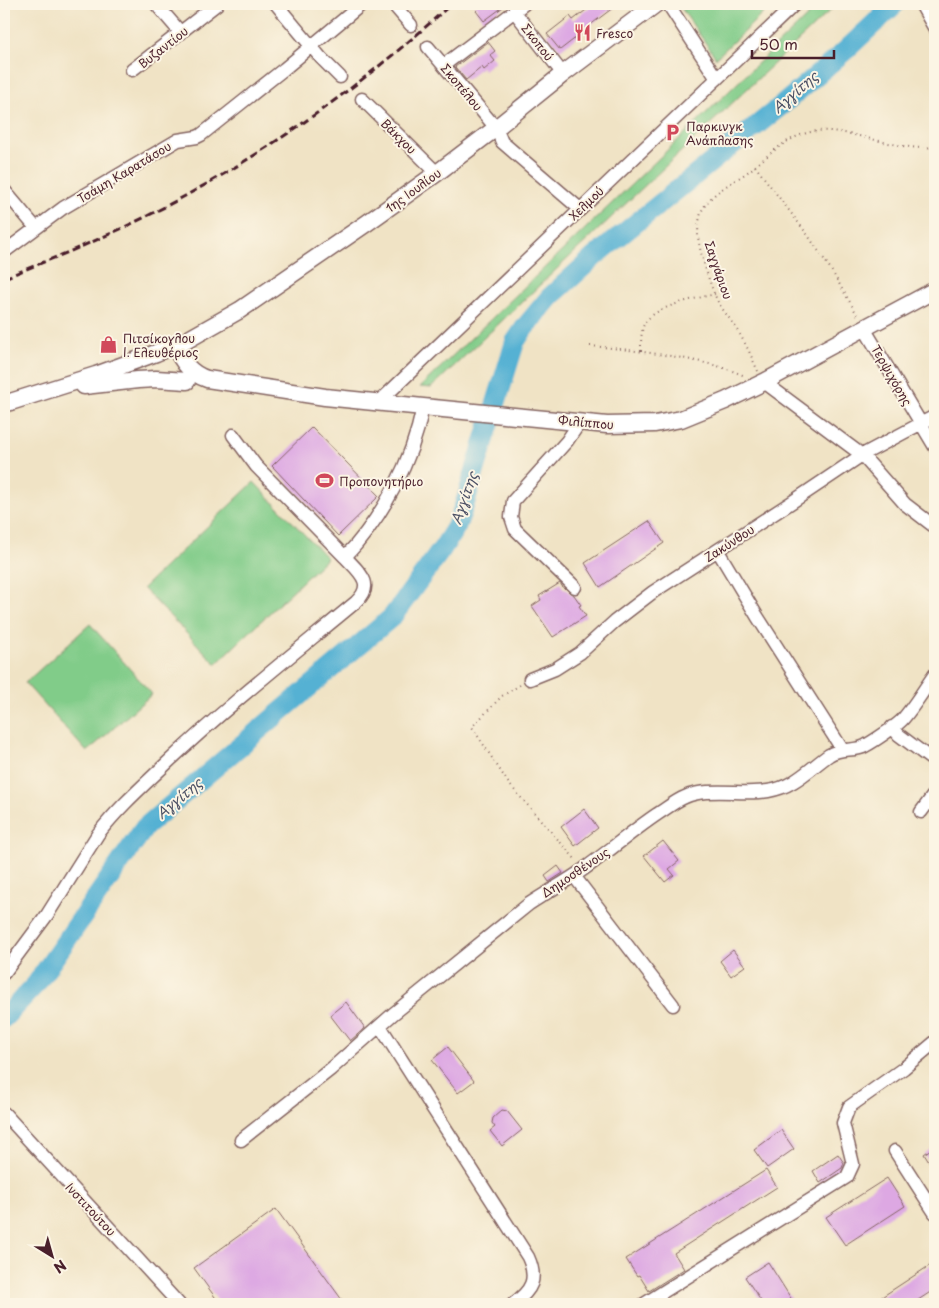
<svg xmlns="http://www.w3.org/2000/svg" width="939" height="1308" viewBox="0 0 939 1308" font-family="'Playpen Sans',sans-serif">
  <rect width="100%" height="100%" fill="#fcf5e5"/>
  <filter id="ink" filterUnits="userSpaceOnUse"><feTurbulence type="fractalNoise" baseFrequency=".02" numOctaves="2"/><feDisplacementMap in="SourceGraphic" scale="10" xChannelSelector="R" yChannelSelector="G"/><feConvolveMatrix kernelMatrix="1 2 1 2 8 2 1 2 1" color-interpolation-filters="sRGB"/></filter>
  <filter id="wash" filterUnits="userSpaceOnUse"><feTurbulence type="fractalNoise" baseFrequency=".0096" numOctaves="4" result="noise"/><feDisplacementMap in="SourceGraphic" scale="20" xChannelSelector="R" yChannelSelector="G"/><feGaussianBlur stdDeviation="1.12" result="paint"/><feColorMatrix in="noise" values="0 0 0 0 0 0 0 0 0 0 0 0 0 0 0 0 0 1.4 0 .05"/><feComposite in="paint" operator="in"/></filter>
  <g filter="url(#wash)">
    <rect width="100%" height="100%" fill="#f0e3c5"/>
    <path fill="#81cc89" stroke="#66765a" d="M 680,4 L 773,4 L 716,58 L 679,5 Z
      M 820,4 L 837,4 L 431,388 L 420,387 Z
      M 254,482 L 327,558 L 216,664 L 143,588 Z
      M 90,624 L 152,694 L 87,752 L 25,683 Z"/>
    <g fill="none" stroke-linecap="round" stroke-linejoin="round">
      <path stroke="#55b1d3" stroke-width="20" d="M 4,1018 L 36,984 L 145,827 L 392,617 L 442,549 L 456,527 L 464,506 L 515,342 L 525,327 L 550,297 L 594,257 L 782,105 L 846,50 L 895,4"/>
    </g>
    <g id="blocks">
      <path fill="#dda8e3" d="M 474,4 L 507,4 L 484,21 L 476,11 L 478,9 Z
        M 594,4 L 618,4 L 581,32 L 582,33 L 560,50 L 547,34 L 570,16 L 573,20 Z
        M 488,42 L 495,51 L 490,55 L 495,61 L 484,70 L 482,67 L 466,80 L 455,67 Z
        M 312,427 L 379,496 L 338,536 L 272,466 Z
        M 649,521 L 664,543 L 600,587 L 585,563 Z
        M 560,583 L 564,589 L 565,588 L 570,593 L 574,595 L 581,605 L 579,606 L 586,616 L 553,637 L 532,606 L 541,600 L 539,596 Z
        M 584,809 L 598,828 L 575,846 L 561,827 Z
        M 663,841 L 679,861 L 669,869 L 674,875 L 665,882 L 644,856 Z
        M 558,866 L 563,873 L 549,882 L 545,876 Z
        M 733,950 L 745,966 L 731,976 L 720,961 Z
        M 346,1002 L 365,1028 L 350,1041 L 330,1015 Z
        M 448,1047 L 474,1081 L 458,1093 L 432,1060 Z
        M 502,1110 L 507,1111 L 522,1130 L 502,1146 L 490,1131 L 495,1127 L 492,1123 L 493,1118 Z
        M 781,1130 L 794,1149 L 767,1168 L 754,1150 Z
        M 935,1146 L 935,1172 L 924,1154 Z
        M 838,1154 L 844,1163 L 842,1168 L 820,1183 L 813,1171 Z
        M 766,1170 L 777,1187 L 674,1253 L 684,1269 L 649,1291 L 639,1275 L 637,1276 L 626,1259 Z
        M 887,1178 L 905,1206 L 845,1245 L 826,1217 Z
        M 276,1209 L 345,1304 L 220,1304 L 194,1268 Z
        M 768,1262 L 792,1300 L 784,1304 L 763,1304 L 745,1277 Z
        M 935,1262 L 935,1289 L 912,1304 L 871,1304 Z"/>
    </g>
  </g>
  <g filter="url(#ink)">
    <use href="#blocks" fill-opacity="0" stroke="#846461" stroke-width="1"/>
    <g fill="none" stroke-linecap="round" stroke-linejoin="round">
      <defs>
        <path id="minor" d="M 156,4 L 181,33
          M 276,4 L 321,58 L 340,77
          M 393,4 L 411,25
          M 669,4 L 670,7 L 717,79
          M 921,4 L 935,29
          M 514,11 L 563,74
          M 428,47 L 496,128 L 502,142 L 580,209
          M 444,65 L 524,4
          M 132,70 L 217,4
          M 362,99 L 437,173
          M 4,190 L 36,228
          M 4,252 L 63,208 L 178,140 L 197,137 L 201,135 L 284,69 L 362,4
          M 864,328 L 935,447
          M 764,382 L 862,455 L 905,504 L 935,527
          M 378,403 L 795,4
          M 233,435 L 256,466 L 345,557
          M 718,551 L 757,616 L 842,749
          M 575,587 L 515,529 L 511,517 L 513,501 L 567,441 L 580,422
          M 530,679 L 555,669 L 580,653 L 614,622 L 653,592 L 792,502 L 862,455 L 935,416
          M 892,727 L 899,735 L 935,762
          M 921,812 L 935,793
          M 574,876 L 673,1005
          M 4,973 L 47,915 L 98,834 C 118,808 143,786 167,763 C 227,706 292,655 356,602 C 376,584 359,572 345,557 C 383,517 412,462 423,407
          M 380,1026 L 528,1257 C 538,1279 532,1290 513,1304
          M 4,1113 L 179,1304
          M 241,1140 L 331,1069 L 393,1014 L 529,904 C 547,892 566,882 584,869 C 608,852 631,832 656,815 C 666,809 675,801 685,797 C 705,787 744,795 768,791 C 794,787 808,770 829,755 C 841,747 855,752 865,746 C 874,741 895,727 902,720 C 913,708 925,688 935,674
          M 895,1151 L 935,1213
          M 644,1304 L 847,1177 L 853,1164 L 843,1123 L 849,1107 L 904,1068 L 935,1042"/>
        <path id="major" d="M 174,345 C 183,362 189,373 207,379 L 325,397 L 423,407 L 607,425 L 655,424 L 681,419 L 725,401 L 764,382 L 935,290
          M 84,386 L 138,380 L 156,379 L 187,381
          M 4,404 L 96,375 L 156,353 L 187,340 L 240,310 L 367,223 L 437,173 L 496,128 L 563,74 L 656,4"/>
      </defs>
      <use href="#minor" stroke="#846461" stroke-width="15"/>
      <use href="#major" stroke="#846461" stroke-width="19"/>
      <path stroke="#846461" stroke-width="2" stroke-dasharray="1 4" stroke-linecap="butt" d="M 755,166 L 807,234 L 830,268 L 858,316
        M 590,346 C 617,348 644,352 671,356 C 697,361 720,365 745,376
        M 641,351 C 641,343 641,334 643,327 C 650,306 696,299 715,294
        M 758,371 C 753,361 749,350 743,340 C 736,326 726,315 718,302 C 711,288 699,251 698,236 C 698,228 699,214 704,207 C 715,189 739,180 754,167 C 778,147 798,128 831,131 C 861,134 895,148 925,148 C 929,148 932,146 935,144
        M 520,685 L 502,696 L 472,727 L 509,784 L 576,860"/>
      <use href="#minor" stroke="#fff" stroke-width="12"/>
      <use href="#major" stroke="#fff" stroke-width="16"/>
      <path stroke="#4a1f2b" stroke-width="3" stroke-dasharray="8 4" stroke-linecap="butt" d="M 4,278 C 52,259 100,240 147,216 C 258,160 360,88 451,4"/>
    </g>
  </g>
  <defs>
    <symbol id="restaurant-bare" viewBox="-9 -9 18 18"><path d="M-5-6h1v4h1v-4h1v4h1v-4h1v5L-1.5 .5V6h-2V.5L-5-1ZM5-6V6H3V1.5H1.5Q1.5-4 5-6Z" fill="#d1495b" stroke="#fcf5e5" stroke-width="2.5" paint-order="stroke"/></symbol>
    <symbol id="parking-bare" viewBox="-9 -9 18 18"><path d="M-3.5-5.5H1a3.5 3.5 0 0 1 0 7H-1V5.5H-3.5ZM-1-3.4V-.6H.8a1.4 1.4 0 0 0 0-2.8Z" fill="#d1495b" stroke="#fcf5e5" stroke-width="2.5" paint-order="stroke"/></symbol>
    <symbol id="shop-bare" viewBox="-9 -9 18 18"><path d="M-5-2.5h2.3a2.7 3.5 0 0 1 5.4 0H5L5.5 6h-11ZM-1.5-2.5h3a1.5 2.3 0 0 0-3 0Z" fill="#d1495b" stroke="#fcf5e5" stroke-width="2.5" paint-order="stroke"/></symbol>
    <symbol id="stadium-bare" viewBox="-9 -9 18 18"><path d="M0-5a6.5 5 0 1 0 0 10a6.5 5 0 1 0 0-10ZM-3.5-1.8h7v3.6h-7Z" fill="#d1495b" stroke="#fcf5e5" stroke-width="2.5" paint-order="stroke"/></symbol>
  </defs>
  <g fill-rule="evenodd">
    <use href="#restaurant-bare" x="570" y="20" width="25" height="25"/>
    <use href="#parking-bare" x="660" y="120" width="25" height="25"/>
    <use href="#shop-bare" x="96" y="332" width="25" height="25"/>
    <use href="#stadium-bare" x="312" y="468" width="25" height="25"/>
  </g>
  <g text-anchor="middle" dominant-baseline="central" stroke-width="4" stroke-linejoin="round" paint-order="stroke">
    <g font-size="12" fill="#4a1f2b" stroke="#fcf5e5" text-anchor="start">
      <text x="596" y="33">Fresco</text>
      <text x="686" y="126">Παρκινγκ<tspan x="686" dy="14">Ανάπλασης</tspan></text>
      <text x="123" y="338">Πιτσίκογλου<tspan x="123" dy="14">Ι. Ελευθέριος</tspan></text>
      <text x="339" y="481">Προπονητήριο</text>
    </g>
    <g font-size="12" fill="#4a1f2b" stroke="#fcf5e5">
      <text transform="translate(538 42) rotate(52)">Σκοπού</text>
      <text transform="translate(163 47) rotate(-38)">Βυζαντίου</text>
      <text transform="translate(462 87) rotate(50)">Σκοπέλου</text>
      <text transform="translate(399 136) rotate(45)">Βάκχου</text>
      <text transform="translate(124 172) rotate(-31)">Τσάμη Καρατάσου</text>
      <text transform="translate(413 190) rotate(-36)">1ης Ιουλίου</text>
      <text transform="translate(586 203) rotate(-44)">Χελμού</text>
      <text transform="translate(719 270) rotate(71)">Σαγγάριου</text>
      <text transform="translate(892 375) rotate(60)">Τερψιχόρης</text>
      <text transform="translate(586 422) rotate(5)">Φιλίππου</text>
      <text transform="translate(729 543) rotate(-33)">Ζακύνθου</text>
      <text transform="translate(575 872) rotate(-34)">Δημοσθένους</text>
      <text transform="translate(91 1209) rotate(47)">Ινστιτούτου</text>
    </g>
    <g font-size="14" font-style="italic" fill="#4e5266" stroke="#fcf5e5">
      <text transform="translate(795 92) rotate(-41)">Αγγίτης</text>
      <text transform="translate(464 498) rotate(-71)">Αγγίτης</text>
      <text transform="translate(179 798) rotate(-40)">Αγγίτης</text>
    </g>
  </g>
  <rect width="939" height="1308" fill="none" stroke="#fcf5e5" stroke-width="20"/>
  <g transform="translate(52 1256) rotate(143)" stroke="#fcf5e5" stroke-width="4" paint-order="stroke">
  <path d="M0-4L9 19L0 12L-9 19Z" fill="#4a1f2b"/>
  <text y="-8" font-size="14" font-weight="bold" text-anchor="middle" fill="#4a1f2b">N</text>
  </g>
  <path d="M752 50v8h82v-8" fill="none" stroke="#4a1f2b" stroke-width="2.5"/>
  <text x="759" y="50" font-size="15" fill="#4a1f2b" stroke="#fcf5e5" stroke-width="4" paint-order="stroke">50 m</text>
</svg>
